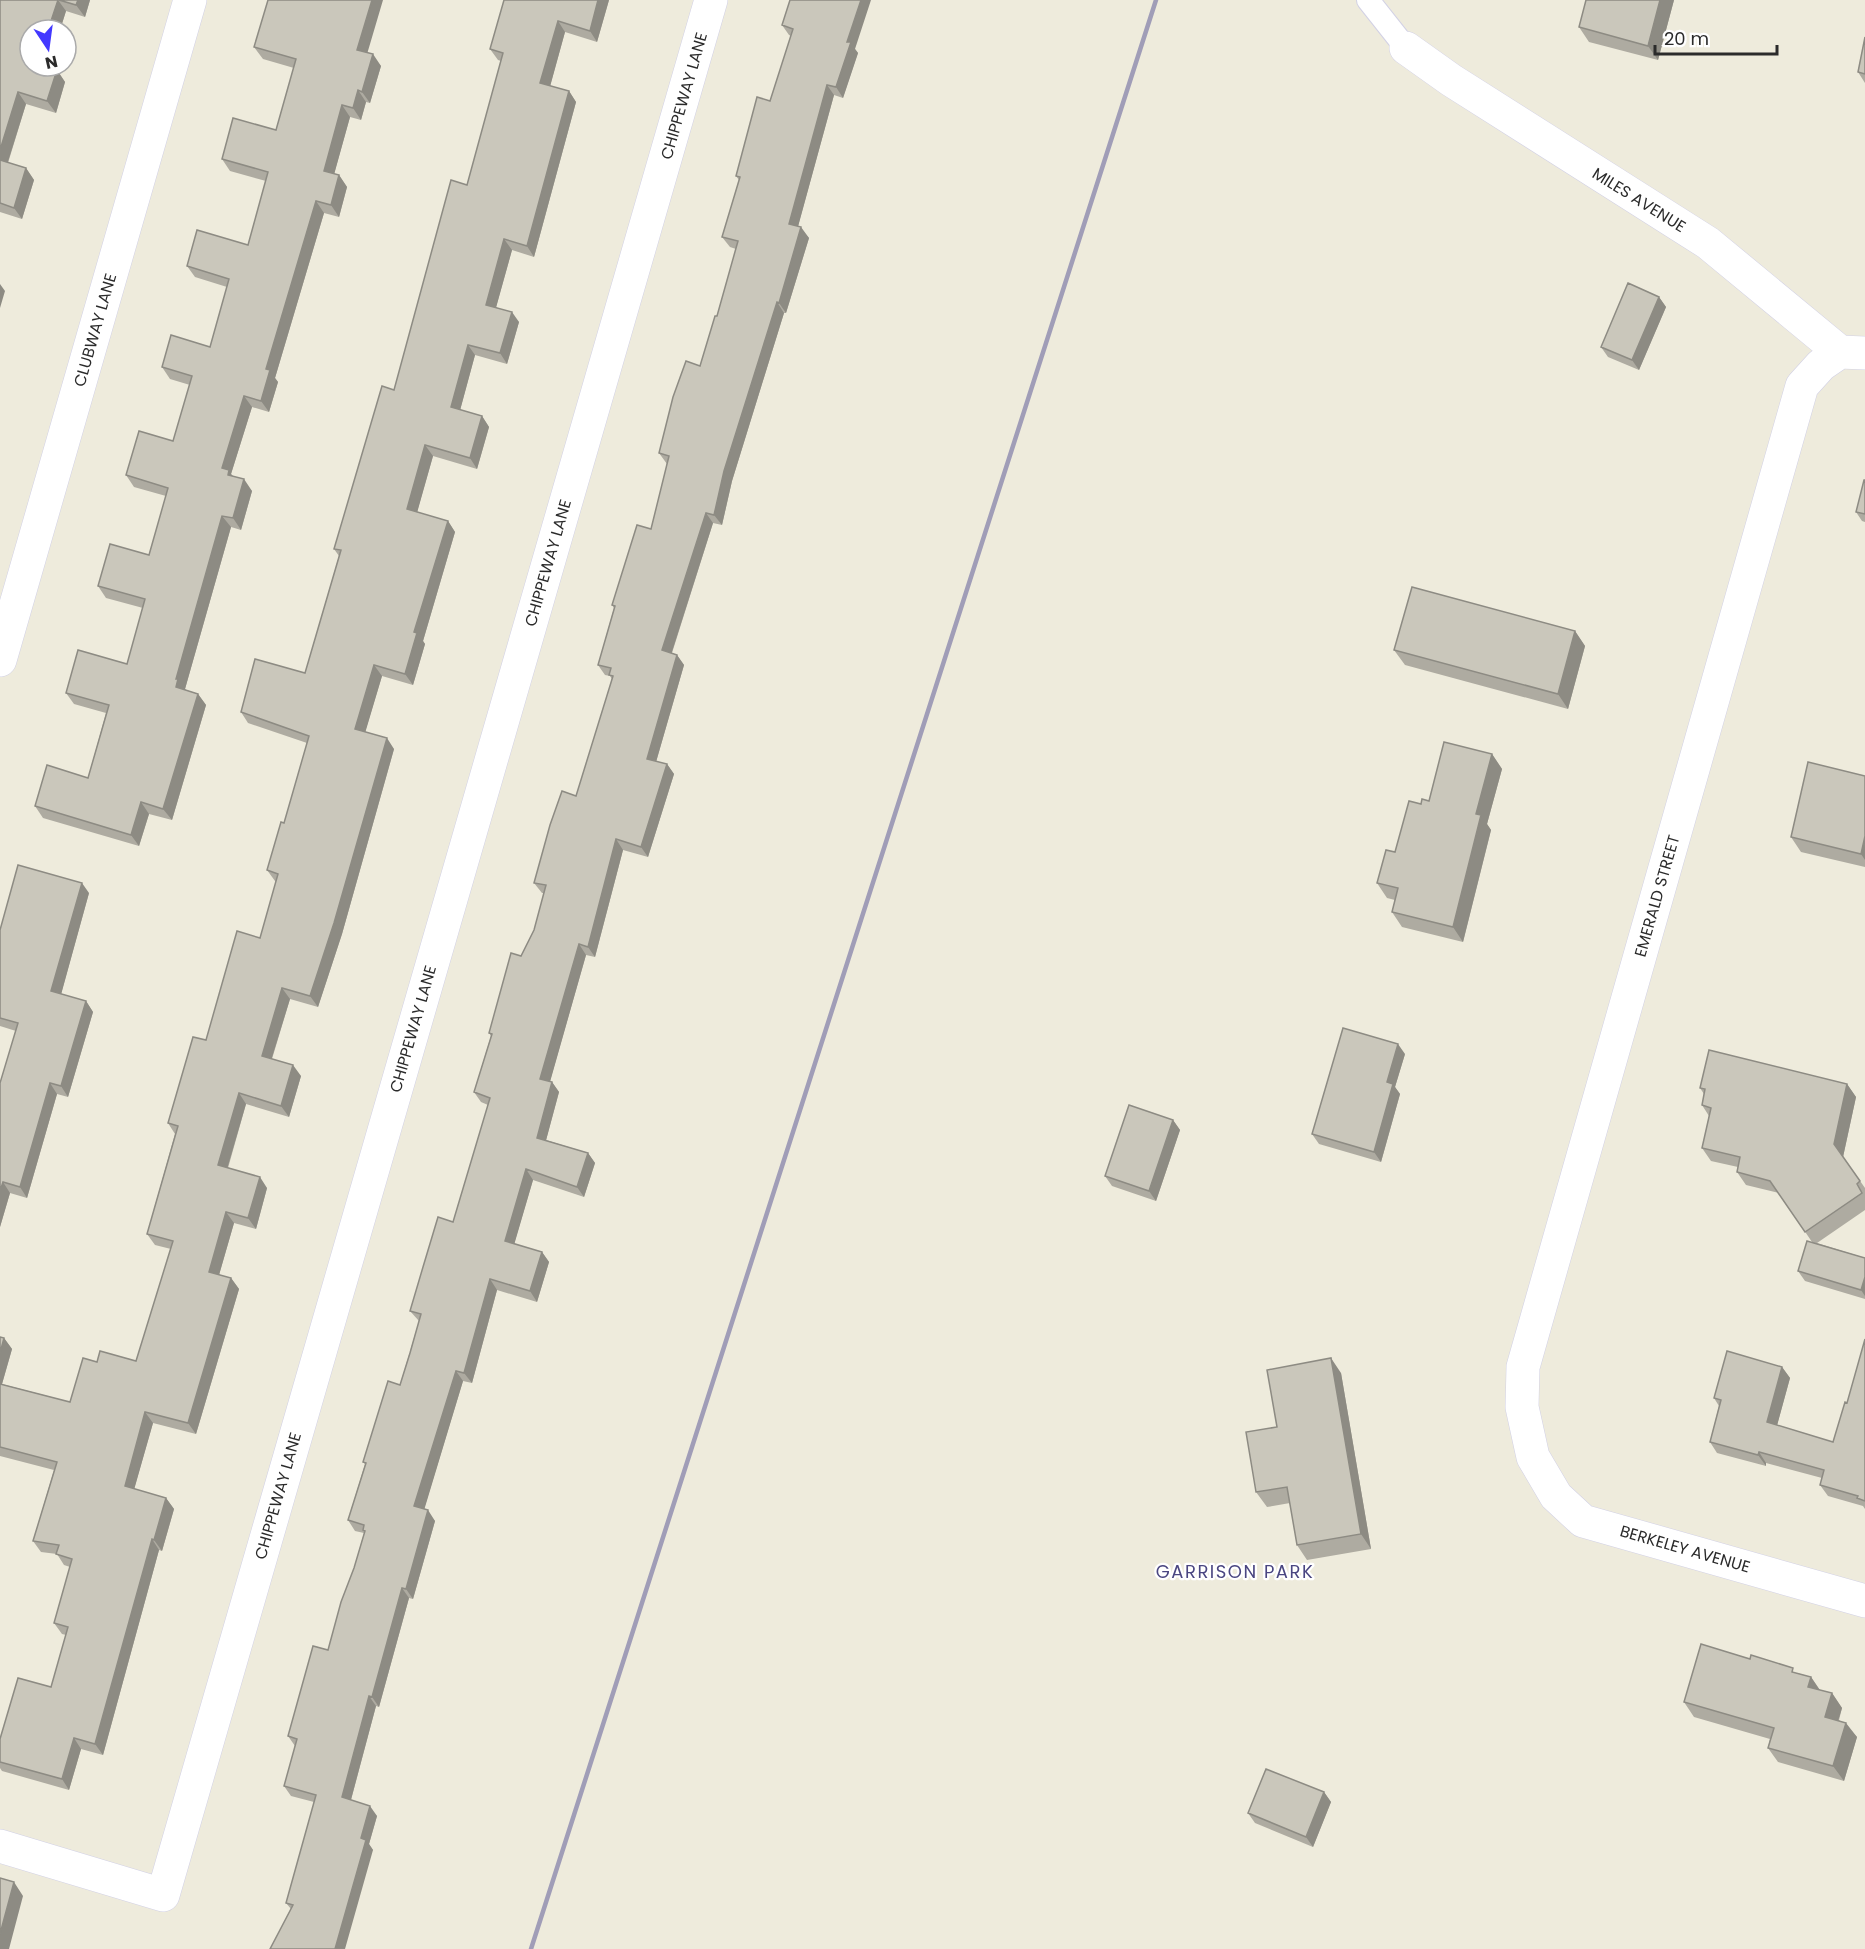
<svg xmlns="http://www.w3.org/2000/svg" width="1865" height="1949" viewBox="0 0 1865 1949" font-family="Poppins,sans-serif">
  <rect width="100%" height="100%" fill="#eeebdc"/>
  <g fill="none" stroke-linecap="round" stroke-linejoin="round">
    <defs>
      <path id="lane" d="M 1368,0 L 1406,48"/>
      <path id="street" d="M 1406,48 L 1451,80 L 1708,243 L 1840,352 L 1865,353
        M 1840,352 L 1821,365 L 1802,386 L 1523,1367 L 1522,1407 L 1533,1457 L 1556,1496 L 1583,1521 L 1865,1601
        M 0,660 L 190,0
        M 0,1846 L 163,1895 L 711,0"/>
    </defs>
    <use href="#lane" stroke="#d2d1e5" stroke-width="24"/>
    <use href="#street" stroke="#d2d1e5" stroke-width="34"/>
    <use href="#lane" stroke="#fff" stroke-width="22"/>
    <use href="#street" stroke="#fff" stroke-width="33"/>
    <path stroke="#a09db7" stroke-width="4.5" d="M 531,1949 L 1156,0"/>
  </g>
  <path fill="#aeaba1" d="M 0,0 L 90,0 L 85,17 L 66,11 L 60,30 L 30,30 L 49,68 L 57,70 L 65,82 L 56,113 L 26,104 L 8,163 L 26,168 L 34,180 L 22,219 L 0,212 Z
    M 609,0 L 597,42 L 565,32 L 550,86 L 569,91 L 576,102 L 534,257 L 512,250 L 496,307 L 519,322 L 507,364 L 475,355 L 460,410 L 482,416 L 489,427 L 477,469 L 433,456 L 417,512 L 448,521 L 455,532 L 423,641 L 425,644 L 413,685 L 382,676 L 365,732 L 394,749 L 342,934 L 318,1007 L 290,999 L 272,1059 L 301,1076 L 289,1117 L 246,1104 L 228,1168 L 267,1188 L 256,1229 L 234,1223 L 219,1275 L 231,1278 L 239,1289 L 196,1434 L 153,1423 L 134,1489 L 166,1498 L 174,1509 L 162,1551 L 159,1550 L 103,1755 L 81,1749 L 69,1790 L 2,1771 L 0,1768 L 0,1739 L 51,1687 L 66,1635 L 62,1634 L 54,1623 L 70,1567 L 64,1565 L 57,1554 L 41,1552 L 33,1541 L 54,1470 L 0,1456 L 0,1337 L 4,1338 L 12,1349 L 2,1384 L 70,1402 L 97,1362 L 136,1361 L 171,1249 L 155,1245 L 147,1234 L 175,1134 L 168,1123 L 206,1040 L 260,938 L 276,882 L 275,881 L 267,870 L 284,823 L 307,743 L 248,723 L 241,712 L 305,673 L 339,556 L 334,549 L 394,390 L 467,185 L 501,61 L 498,60 L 490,49 Z
    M 1674,0 L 1658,60 L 1589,42 L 1579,27 Z
    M 782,25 L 855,49 L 858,53 L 843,98 L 834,95 L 798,226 L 809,238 L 786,313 L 784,313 L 732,481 L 722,525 L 713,523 L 672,653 L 677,655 L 684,665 L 656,762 L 667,764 L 674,774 L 648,857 L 623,850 L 595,957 L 586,955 L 550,1081 L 552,1082 L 559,1092 L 546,1140 L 588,1153 L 595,1163 L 584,1197 L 533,1180 L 514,1244 L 542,1252 L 549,1262 L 537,1302 L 497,1290 L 472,1383 L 463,1381 L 424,1509 L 435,1521 L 413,1599 L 409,1598 L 379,1707 L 376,1706 L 351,1800 L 377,1816 L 369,1844 L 373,1850 L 291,1909 L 286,1903 L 314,1802 L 291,1796 L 284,1786 L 295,1746 L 288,1736 L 328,1650 L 354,1568 L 364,1533 L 355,1531 L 348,1520 L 365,1464 L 363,1462 L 400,1385 L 419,1321 L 410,1311 L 453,1222 L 488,1105 L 481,1102 L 474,1092 L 491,1036 L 489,1033 L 521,956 L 534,930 L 544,893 L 542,893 L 534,883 L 576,796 L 612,679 L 610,676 L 605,675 L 598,665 L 614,608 L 612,605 L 651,529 L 667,464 L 659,453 L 700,366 L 717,316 L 736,249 L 730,247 L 722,237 L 739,180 L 736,176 L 770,101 L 791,36 L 789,35 Z
    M 1865,37 L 1865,83 L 1858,72 Z
    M 254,47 L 368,53 L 381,66 L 370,103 L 366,102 L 361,120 L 350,117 L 334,174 L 339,175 L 347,187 L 339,217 L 324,213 L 275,378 L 278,382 L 269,412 L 252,407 L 231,474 L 233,476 L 252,491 L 241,530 L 231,527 L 185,689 L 186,690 L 198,694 L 206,705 L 172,820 L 149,814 L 139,846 L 43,818 L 35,806 L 88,778 L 106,713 L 74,704 L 66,693 L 127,664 L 143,608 L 106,598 L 98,586 L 149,555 L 166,496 L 134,487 L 126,475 L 173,441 L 190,385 L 170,379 L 162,367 L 210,347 L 227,287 L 195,277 L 187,266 L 248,245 L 266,181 L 230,171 L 222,159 L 276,130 L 294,68 L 263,59 Z
    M 1659,297 L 1666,307 L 1639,370 L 1608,357 L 1601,347 Z
    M 1865,480 L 1865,522 L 1862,521 L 1856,512 Z
    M 1575,631 L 1585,646 L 1568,709 L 1405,665 L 1394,650 Z
    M 1492,754 L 1502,769 L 1487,824 L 1491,830 L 1463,942 L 1402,927 L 1392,912 L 1395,900 L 1387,898 L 1377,883 L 1395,852 L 1421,804 L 1429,801 Z
    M 1865,776 L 1865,867 L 1801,852 L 1791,837 Z
    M 89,893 L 61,994 L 86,1001 L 93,1012 L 68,1097 L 57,1094 L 27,1198 L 10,1193 L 0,1227 L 0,1083 L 16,1031 L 0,1026 L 0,930 Z
    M 1405,1054 L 1395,1087 L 1400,1094 L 1381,1162 L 1319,1144 L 1312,1134 Z
    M 1847,1084 L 1856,1097 L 1843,1157 L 1865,1188 L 1865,1210 L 1817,1243 L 1865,1258 L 1865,1299 L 1805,1281 L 1798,1271 L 1812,1242 L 1779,1193 L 1746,1185 L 1737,1172 L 1738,1167 L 1711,1161 L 1702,1148 L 1709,1116 L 1702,1105 L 1704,1094 L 1700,1088 Z
    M 1173,1120 L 1180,1130 L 1156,1201 L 1112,1186 L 1105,1176 Z
    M 1865,1339 L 1865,1509 L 1863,1506 L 1828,1496 L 1820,1485 L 1822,1478 L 1766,1463 L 1766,1466 L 1717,1453 L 1710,1442 L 1719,1406 L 1714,1398 L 1782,1367 L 1790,1378 L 1777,1425 L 1833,1442 L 1847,1403 Z
    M 1341,1373 L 1371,1549 L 1307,1560 L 1297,1545 L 1290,1503 L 1267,1507 L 1256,1492 L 1277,1427 Z
    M 1797,1673 L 1811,1677 L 1820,1690 L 1832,1693 L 1842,1708 L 1839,1720 L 1857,1737 L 1844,1781 L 1778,1762 L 1768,1748 L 1770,1739 L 1694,1717 L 1684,1702 Z
    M 1324,1792 L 1331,1802 L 1313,1847 L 1255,1823 L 1248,1813 Z"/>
  <path fill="#8d8b83" d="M 58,0 L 66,11 L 60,30 L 48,30 Z
    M 78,0 L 90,0 L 85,17 L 76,5 Z
    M 372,0 L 383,0 L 365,61 L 357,50 Z
    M 598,0 L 609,0 L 597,42 L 590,31 Z
    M 861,0 L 871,0 L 855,49 L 858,53 L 843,98 L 836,87 L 847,42 Z
    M 1660,0 L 1674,0 L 1658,60 L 1648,46 Z
    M 558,21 L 565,32 L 548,94 L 540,83 Z
    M 373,54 L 381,66 L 370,103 L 362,92 Z
    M 57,70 L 65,82 L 56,113 L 47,101 Z
    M 827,85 L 834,95 L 796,234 L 789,224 Z
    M 358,90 L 366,102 L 361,120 L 353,108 Z
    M 569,91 L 576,102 L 534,257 L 527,246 Z
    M 18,92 L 26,104 L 5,171 L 0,164 L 0,150 Z
    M 342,105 L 350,117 L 332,182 L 324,171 Z
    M 26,168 L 34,180 L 22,219 L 14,208 Z
    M 339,175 L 347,187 L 339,217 L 331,205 Z
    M 316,201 L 324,213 L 275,378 L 278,382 L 269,412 L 261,401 L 266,369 Z
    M 801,227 L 809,238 L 786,313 L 779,303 Z
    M 504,239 L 512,250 L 494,315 L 486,305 Z
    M 0,284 L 5,291 L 0,308 Z
    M 1659,297 L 1666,307 L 1639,370 L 1632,360 Z
    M 777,302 L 784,313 L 732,481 L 722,525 L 714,515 L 724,471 Z
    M 512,312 L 519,322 L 507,364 L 500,353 Z
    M 468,345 L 475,355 L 458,418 L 451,407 Z
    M 244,396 L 252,407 L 231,474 L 237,482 L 236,486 L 222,468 Z
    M 482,416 L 489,427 L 477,469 L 470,458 Z
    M 425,445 L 433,456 L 415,520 L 407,509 Z
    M 244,479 L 252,491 L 241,530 L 233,518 Z
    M 706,513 L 713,523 L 669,661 L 662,650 Z
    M 222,516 L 231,527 L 185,689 L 186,691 L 176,687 L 176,679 Z
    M 448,521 L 455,532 L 423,641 L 425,644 L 413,685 L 405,674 L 414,632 Z
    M 1575,631 L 1585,646 L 1568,709 L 1558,694 Z
    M 677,655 L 684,665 L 654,769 L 647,759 Z
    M 374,665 L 382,676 L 363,740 L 355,729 Z
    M 198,694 L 206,705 L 172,820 L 163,809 Z
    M 387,738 L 394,749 L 342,934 L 318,1007 L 310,996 Z
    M 1492,754 L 1502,769 L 1487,824 L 1491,830 L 1463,942 L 1453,927 L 1476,814 Z
    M 667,764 L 674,774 L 648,857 L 641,847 Z
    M 141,802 L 149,814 L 139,846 L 131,835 Z
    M 1865,836 L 1865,860 L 1861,854 Z
    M 616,839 L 623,850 L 595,957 L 588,947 Z
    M 82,883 L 89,893 L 59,1002 L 51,991 Z
    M 579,944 L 586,955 L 548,1089 L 540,1079 Z
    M 282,988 L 290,999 L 269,1067 L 262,1056 Z
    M 86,1001 L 93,1012 L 68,1097 L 61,1086 Z
    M 1398,1044 L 1405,1054 L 1395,1087 L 1400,1094 L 1381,1162 L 1374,1152 L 1387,1082 Z
    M 293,1065 L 301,1076 L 289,1117 L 281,1106 Z
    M 552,1082 L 559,1092 L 544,1148 L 537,1138 Z
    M 50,1083 L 57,1094 L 27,1198 L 20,1187 Z
    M 1847,1084 L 1856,1097 L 1843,1157 L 1865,1188 L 1834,1144 Z
    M 239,1093 L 246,1104 L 225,1176 L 218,1165 Z
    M 1173,1120 L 1180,1130 L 1156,1201 L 1149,1191 Z
    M 588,1153 L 595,1163 L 584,1197 L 577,1187 Z
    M 526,1169 L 533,1180 L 512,1252 L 505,1241 Z
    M 260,1177 L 267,1188 L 256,1229 L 248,1218 Z
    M 3,1182 L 10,1193 L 0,1227 L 0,1191 Z
    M 226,1212 L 234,1223 L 217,1282 L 209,1272 Z
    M 542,1252 L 549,1262 L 537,1302 L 530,1291 Z
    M 1865,1277 L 1865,1296 L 1861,1290 Z
    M 231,1278 L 239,1289 L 196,1434 L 188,1423 Z
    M 490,1279 L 497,1290 L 472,1383 L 464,1373 Z
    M 4,1338 L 12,1349 L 0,1391 L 0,1353 Z
    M 1331,1358 L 1341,1373 L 1371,1549 L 1361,1534 Z
    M 1782,1367 L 1790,1378 L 1775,1433 L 1767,1422 Z
    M 456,1371 L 463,1381 L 422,1517 L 414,1506 Z
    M 145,1412 L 153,1423 L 132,1497 L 125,1486 Z
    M 1759,1452 L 1766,1463 L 1766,1466 L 1758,1455 Z
    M 166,1498 L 174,1509 L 162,1551 L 154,1540 Z
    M 428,1510 L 435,1521 L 413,1599 L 406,1589 Z
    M 152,1539 L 159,1550 L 103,1755 L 95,1744 Z
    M 402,1588 L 409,1598 L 379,1707 L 372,1697 Z
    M 1811,1677 L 1821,1692 L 1808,1687 Z
    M 1832,1693 L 1842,1708 L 1835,1731 L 1825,1717 Z
    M 369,1696 L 376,1706 L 349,1807 L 342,1797 Z
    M 1846,1723 L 1857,1737 L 1844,1781 L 1833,1766 Z
    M 74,1738 L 81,1749 L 69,1790 L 62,1779 Z
    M 1324,1792 L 1331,1802 L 1313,1847 L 1306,1837 Z
    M 370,1806 L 377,1816 L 369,1844 L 373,1850 L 345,1949 L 335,1949 L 361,1838 Z
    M 14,1882 L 23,1896 L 9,1949 L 0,1949 L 0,1934 Z"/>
  <path fill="#cac7bb" stroke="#8d8b83" stroke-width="1.5" d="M 0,0 L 58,0 L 48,30 L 30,30 L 30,66 L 43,66 L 57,70 L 47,101 L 18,92 L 0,150 Z
    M 59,0 L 78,0 L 76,5 Z
    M 268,0 L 372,0 L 357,50 L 373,54 L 362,92 L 358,90 L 353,108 L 342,105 L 324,171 L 339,175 L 331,205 L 316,201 L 266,369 L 270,370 L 261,401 L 244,396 L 222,468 L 229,470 L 228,475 L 244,479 L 233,518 L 222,516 L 176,679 L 178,679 L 176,687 L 198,694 L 163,809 L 141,802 L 131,835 L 35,806 L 47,765 L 88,778 L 109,705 L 66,693 L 78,650 L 127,664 L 145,599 L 98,586 L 110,544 L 149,555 L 168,488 L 126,475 L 139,431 L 173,441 L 192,376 L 162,367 L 171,335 L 210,347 L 229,279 L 187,266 L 197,230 L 248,245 L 268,172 L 222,159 L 233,118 L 276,130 L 296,59 L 254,47 Z
    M 504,0 L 598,0 L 590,31 L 558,21 L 540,83 L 569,91 L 527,246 L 504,239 L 486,305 L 512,312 L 500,353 L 468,345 L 451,407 L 482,416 L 470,458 L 425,445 L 407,509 L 448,521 L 414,632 L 417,633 L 405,674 L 374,665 L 355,729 L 387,738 L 334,923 L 310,996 L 282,988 L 262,1056 L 293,1065 L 281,1106 L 239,1093 L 218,1165 L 260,1177 L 248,1218 L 226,1212 L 209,1272 L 231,1278 L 188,1423 L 145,1412 L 125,1486 L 166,1498 L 154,1540 L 152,1539 L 95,1744 L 74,1738 L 62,1779 L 0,1762 L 0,1739 L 18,1678 L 51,1687 L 68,1627 L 54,1623 L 72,1559 L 56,1554 L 59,1545 L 33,1541 L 57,1462 L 0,1447 L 0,1384 L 70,1402 L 83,1358 L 97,1362 L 100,1351 L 136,1361 L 173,1241 L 147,1234 L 178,1126 L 168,1123 L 193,1037 L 206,1040 L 237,931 L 260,938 L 278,874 L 267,870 L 281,822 L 284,823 L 309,736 L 241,712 L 255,659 L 305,673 L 341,550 L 334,549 L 382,386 L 394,390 L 451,180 L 467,185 L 503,53 L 490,49 Z
    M 790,0 L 861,0 L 847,42 L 851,42 L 836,87 L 827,85 L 789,224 L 801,227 L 779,303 L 777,302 L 724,471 L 714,515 L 706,513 L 662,650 L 677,655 L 647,759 L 667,764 L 641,847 L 616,839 L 588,947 L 579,944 L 540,1079 L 552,1082 L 537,1138 L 588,1153 L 577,1187 L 526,1169 L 505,1241 L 542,1252 L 530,1291 L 490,1279 L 464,1373 L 456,1371 L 414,1506 L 428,1510 L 406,1589 L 402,1588 L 372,1697 L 369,1696 L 342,1797 L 370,1806 L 361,1838 L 366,1840 L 335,1949 L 270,1949 L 293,1905 L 286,1903 L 316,1795 L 284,1786 L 297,1739 L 288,1736 L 313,1646 L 328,1650 L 341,1602 L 354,1568 L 365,1531 L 363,1530 L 364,1525 L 348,1520 L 366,1463 L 363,1462 L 388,1381 L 400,1385 L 410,1353 L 421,1314 L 410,1311 L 423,1267 L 438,1217 L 453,1222 L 490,1098 L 474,1092 L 492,1034 L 489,1033 L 511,953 L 521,956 L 534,930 L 546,885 L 534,883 L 550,825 L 562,791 L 576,796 L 613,676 L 609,675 L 611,668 L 598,665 L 615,606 L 612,605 L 637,525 L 651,529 L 669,456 L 659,453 L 673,397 L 686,361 L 700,366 L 715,316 L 717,316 L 738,241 L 722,237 L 740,177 L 736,176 L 757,97 L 770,101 L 793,29 L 782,25 Z
    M 1586,0 L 1660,0 L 1648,46 L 1579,27 Z
    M 1865,37 L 1865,74 L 1858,72 Z
    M 0,160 L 26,168 L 14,208 L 0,203 Z
    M 1628,283 L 1659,297 L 1632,360 L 1601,347 Z
    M 1864,480 L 1865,480 L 1865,514 L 1856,512 Z
    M 1412,587 L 1575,631 L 1558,694 L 1394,650 Z
    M 1444,742 L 1492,754 L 1476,814 L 1481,815 L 1453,927 L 1392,912 L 1398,888 L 1377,883 L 1386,850 L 1395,852 L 1409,801 L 1421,804 L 1422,799 L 1429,801 Z
    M 1808,762 L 1865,776 L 1865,836 L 1861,854 L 1791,837 Z
    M 18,865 L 82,883 L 51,991 L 86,1001 L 61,1086 L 50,1083 L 20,1187 L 3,1182 L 0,1191 L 0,1083 L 18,1023 L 0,1018 L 0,930 Z
    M 1343,1028 L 1398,1044 L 1387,1082 L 1393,1084 L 1374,1152 L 1312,1134 Z
    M 1709,1050 L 1847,1084 L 1834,1144 L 1860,1181 L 1857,1184 L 1862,1193 L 1805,1232 L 1770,1181 L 1737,1172 L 1740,1157 L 1702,1148 L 1711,1108 L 1702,1105 L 1705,1089 L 1700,1088 Z
    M 1129,1105 L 1173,1120 L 1149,1191 L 1105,1176 Z
    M 1807,1241 L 1865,1258 L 1865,1277 L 1861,1290 L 1798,1271 Z
    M 0,1337 L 4,1338 L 0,1353 Z
    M 1865,1339 L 1865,1501 L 1857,1498 L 1858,1496 L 1820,1485 L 1824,1470 L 1759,1452 L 1758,1455 L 1710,1442 L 1721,1400 L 1714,1398 L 1727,1351 L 1782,1367 L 1767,1422 L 1833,1442 L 1845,1402 L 1847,1403 Z
    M 1331,1358 L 1361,1534 L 1297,1545 L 1287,1487 L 1256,1492 L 1246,1432 L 1277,1427 L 1267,1370 Z
    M 1701,1644 L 1750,1659 L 1751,1655 L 1793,1668 L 1792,1672 L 1811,1677 L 1808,1687 L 1832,1693 L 1825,1717 L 1846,1723 L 1833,1766 L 1768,1748 L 1774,1728 L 1684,1702 Z
    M 1266,1769 L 1324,1792 L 1306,1837 L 1248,1813 Z
    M 0,1878 L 14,1882 L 0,1934 Z"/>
  <g text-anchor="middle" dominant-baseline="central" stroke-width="4.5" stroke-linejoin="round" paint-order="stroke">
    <g font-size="16" fill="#2b2b2b" stroke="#fff">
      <text transform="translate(684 96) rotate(-74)">CHIPPEWAY LANE</text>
      <text transform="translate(1639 200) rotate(32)">MILES AVENUE</text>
      <text transform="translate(95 330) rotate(-74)">CLUBWAY LANE</text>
      <text transform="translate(548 563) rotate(-74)">CHIPPEWAY LANE</text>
      <text transform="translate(1657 896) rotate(-74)">EMERALD STREET</text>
      <text transform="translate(413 1029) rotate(-74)">CHIPPEWAY LANE</text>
      <text transform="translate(278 1496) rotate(-74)">CHIPPEWAY LANE</text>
      <text transform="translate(1685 1549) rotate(16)">BERKELEY AVENUE</text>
    </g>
    <g font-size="18" letter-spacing="1.5" fill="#4a4681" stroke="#fff">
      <text x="1235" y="1571">GARRISON PARK</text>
    </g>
  </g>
  <g transform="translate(48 48) rotate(167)"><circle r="28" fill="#ffffff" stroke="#aaaaaa" stroke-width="1.5"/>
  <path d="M0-4.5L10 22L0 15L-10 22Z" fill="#4338ff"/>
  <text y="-9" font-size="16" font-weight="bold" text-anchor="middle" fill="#2b2b2b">N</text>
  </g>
  <path d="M1655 45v9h122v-9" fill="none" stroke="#2b2b2b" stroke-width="3"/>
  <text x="1664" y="45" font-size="18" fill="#2b2b2b" stroke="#ffffff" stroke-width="4.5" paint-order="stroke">20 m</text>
</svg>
